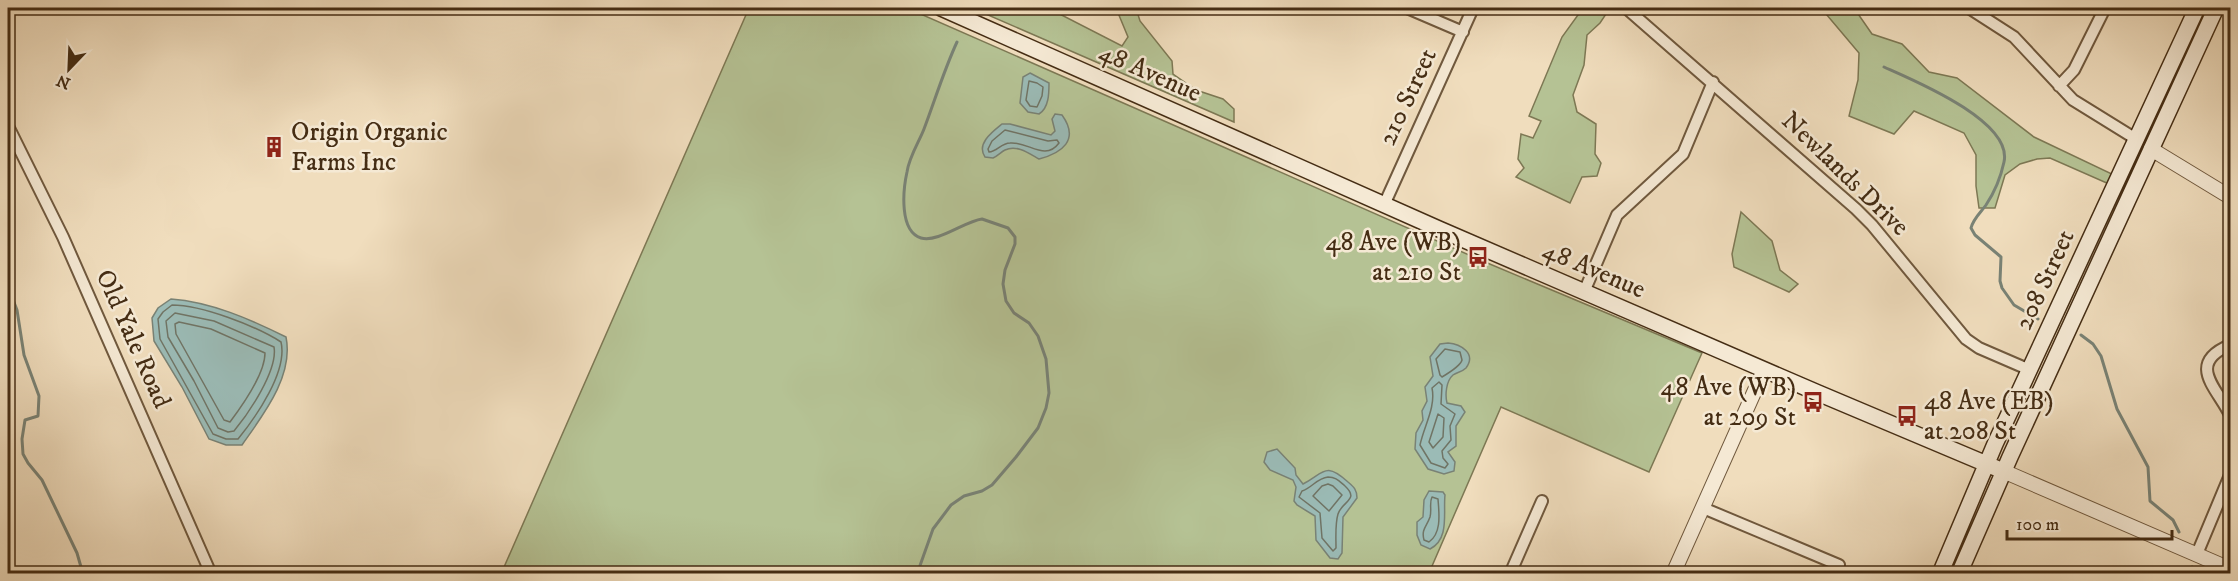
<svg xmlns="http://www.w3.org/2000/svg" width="2238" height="581" viewBox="0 0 2238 581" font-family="'IM FELL DW Pica',serif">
  <rect width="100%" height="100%" fill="#f0ddbd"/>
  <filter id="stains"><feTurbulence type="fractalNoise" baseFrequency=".00333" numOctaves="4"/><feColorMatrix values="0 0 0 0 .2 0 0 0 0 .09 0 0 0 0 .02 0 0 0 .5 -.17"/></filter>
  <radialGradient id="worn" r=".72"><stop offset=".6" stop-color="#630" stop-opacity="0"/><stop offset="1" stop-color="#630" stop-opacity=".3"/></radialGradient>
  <path fill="#b5c294" stroke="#7d7854" stroke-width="1.5" d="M 749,8 L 907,8 L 1485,262 L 1702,353 L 1649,472 L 1501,407 L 1429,573 L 501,574 Z
    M 972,8 L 1048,8 L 1122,46 L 1128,37 L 1116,8 L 1136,8 L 1140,21 L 1172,61 L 1173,74 L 1196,90 L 1223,99 L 1234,109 L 1234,122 Z
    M 1583,8 L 1610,8 L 1600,23 L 1587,35 L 1584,65 L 1573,95 L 1577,112 L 1596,124 L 1595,154 L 1601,163 L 1597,176 L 1582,177 L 1570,203 L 1516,177 L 1524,168 L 1518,159 L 1521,134 L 1533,138 L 1541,121 L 1529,116 L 1562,37 Z
    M 1821,8 L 1854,8 L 1872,34 L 1902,44 L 1929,72 L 1957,78 L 2034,137 L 2114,175 L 2109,184 L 2050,158 L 2037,159 L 2020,164 L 2005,175 L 1995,208 L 1979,208 L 1976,186 L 1976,155 L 1964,133 L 1914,111 L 1894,134 L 1849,116 L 1858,80 L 1859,53 Z
    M 1741,212 L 1772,241 L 1780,270 L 1798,284 L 1789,292 L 1734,267 L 1732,254 Z"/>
  <path fill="#9bbbb6" stroke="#798275" stroke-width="1.5" d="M 1030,73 L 1049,83 C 1049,93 1049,108 1039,114 L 1028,112 L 1020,103 L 1023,77 Z
    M 1055,114 L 1062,115 C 1080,140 1062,153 1039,159 C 1030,154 1017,144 1005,150 C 1001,152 998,156 993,158 L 985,157 C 976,144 992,132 1002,124 L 1010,124 L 1051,135 L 1055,131 L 1052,119 Z
    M 171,299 C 211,302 250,319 286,337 C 294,376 263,415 242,445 L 226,445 L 209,439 L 182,387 L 154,341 L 152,318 L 158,308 Z
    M 1448,343 C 1460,344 1477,353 1466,368 C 1462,372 1457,372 1453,375 C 1446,381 1445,395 1447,403 L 1461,406 L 1465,412 L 1456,426 L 1456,446 L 1448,452 L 1455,462 L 1454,471 L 1444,474 L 1428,469 L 1415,449 L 1416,433 L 1423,420 L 1422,411 L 1427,401 L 1425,387 L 1433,376 L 1430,357 L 1440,344 Z
    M 1277,449 L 1295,468 L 1296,475 L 1303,484 C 1324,473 1325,461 1348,482 C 1354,487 1357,490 1357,498 L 1343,517 L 1342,553 L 1338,559 L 1330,558 L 1316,540 L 1315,516 L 1297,505 L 1294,501 L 1296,487 L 1293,480 L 1270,470 L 1264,462 L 1267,452 Z
    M 1429,491 L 1443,492 L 1445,495 C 1443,512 1450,539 1430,549 L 1421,545 L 1417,535 L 1417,522 L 1423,517 L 1424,500 Z"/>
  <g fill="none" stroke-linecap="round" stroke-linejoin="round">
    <path stroke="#707465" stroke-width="1.5" d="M 1029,81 L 1037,83 L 1043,87 L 1042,96 L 1037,107 L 1030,106 L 1026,100 Z
      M 1005,130 L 1048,141 L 1057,140 L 1059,143 C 1045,162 1028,141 1010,143 C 1001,143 997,152 989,152 L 988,149 L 992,141 Z
      M 172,305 C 202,305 256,326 281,342 C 288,371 256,417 238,439 L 226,439 L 213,434 L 160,339 L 158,319 L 163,312 Z
      M 175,313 L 214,321 L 274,347 C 278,370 249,413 234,431 L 228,432 L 218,428 L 194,381 L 168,337 L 166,321 Z
      M 179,322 L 211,329 L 265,353 C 265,373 242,406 230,422 L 224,420 L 176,334 L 175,324 Z
      M 1445,349 L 1460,352 L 1462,360 C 1461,365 1447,374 1442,377 L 1440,375 L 1436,359 Z
      M 1439,382 L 1442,385 L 1441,404 L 1455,414 L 1450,426 L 1451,440 L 1442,451 L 1443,458 L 1448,464 L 1445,468 L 1431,463 L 1420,445 C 1424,426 1436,407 1432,388 Z
      M 1438,414 L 1444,418 L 1443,437 L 1433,448 L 1429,442 Z
      M 1328,477 C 1336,477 1339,481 1345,486 C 1360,500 1342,501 1338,514 C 1335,524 1336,537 1336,548 L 1333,551 L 1322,538 L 1320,513 L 1299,497 L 1302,491 C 1312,488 1317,478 1328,477 Z
      M 1328,484 L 1333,486 L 1342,495 L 1329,511 L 1313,496 L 1322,486 Z
      M 1432,497 L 1438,499 C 1439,513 1442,533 1429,542 L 1424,540 C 1421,529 1427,526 1430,517 C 1432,510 1429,503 1432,497 Z"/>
    <path stroke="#798275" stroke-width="3" d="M 1884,67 C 1913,80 2013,121 2004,162 C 2001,176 1994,193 1986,205 C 1981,212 1973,219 1971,228 L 1975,235 L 2001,257 L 2000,281 L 2002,288 L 2014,305 L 2038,319
      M 8,224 L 8,230
      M 8,240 L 12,244 L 8,252
      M 8,287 L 17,310 L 24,355 L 39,396 L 38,416 L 25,420 L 22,439 L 23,454 L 28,463 L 42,480 L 77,553 L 83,574
      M 2081,335 L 2093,344 L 2101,356 L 2117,409 L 2148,467 L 2150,501 L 2173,520 L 2179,532
      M 917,574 L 933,529 L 951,505 L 964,496 L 982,491 L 992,485 L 1016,457 L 1038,428 L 1046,408 L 1049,393 L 1046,359 L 1038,336 L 1029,323 L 1014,313 L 1006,301 L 1003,284 L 1005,270 L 1015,244 L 1015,237 L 1008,228 L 982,219 C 965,221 938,243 921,238 C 899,231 903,190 907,172 C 909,157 919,142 924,129 C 935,100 944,70 957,42
      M 2189,574 L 2192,567"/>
    <defs>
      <path id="minor" d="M 1407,8 L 1463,32
        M 1626,8 L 1856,209 L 1872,225 L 1966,339 L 1979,348 L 2030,370
        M 1969,8 L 2014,37 L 2073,100 L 2136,139
        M 2059,86 L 2074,70 L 2105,8
        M 8,126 L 63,237 L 211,574
        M 1384,205 L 1473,8
        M 1584,292 L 1617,215 L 1683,154 L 1713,82
        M 2230,345 C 2185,364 2218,389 2230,415
        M 1703,508 L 1839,565 L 1835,574
        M 2197,554 L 2230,475
        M 1510,574 L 1542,501"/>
      <path id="tertiary" d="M 2151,149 L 2230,197
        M 2003,471 L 2230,569
        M 1673,574 L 1764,370"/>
      <path id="secondary" d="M 941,8 L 1439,229 L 1818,393 L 2003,471
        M 1940,574 L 1995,444 L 2197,8
        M 1959,574 L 2010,457 L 2216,8"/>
    </defs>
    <use href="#minor" stroke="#70593e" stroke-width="14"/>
    <use href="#tertiary" stroke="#70593e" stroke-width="16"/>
    <use href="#secondary" stroke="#452d14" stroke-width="18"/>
    <use href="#minor" stroke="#f5e9d4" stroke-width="10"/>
    <use href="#tertiary" stroke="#f5e9d4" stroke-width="14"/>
    <use href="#secondary" stroke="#f5e9d4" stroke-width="15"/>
  </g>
  <defs>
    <symbol id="building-bare" viewBox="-9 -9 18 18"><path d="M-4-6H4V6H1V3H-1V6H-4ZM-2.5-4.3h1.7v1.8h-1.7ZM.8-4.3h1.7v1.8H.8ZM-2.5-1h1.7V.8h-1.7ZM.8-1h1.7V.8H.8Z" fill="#8f2418" stroke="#f5e9d4" stroke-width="2.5" paint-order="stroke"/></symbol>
    <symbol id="bus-bare" viewBox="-9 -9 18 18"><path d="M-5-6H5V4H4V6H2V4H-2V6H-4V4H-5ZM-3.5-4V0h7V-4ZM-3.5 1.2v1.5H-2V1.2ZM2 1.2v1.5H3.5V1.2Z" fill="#8f2418" stroke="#f5e9d4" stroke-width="2.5" paint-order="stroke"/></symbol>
  </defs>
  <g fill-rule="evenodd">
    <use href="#building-bare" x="259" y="132" width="30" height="30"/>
    <use href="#bus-bare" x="1463" y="242" width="30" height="30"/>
    <use href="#bus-bare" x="1798" y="387" width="30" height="30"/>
    <use href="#bus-bare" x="1892" y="401" width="30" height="30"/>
  </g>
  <g text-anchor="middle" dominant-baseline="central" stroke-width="5" stroke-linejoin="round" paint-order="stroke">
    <g font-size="26" fill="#452d14" stroke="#f5e9d4">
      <text transform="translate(1150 73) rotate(24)">48 Avenue</text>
      <text transform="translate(1408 97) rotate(-65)">210 Street</text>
      <text transform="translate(1845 174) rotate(44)">Newlands Drive</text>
      <text transform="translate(1594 270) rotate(23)">48 Avenue</text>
      <text transform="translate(2045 280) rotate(-65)">208 Street</text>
      <text transform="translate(133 339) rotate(66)">Old Yale Road</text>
    </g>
    <g font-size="26" fill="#452d14" stroke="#f5e9d4" text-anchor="start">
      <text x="291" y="132">Origin Organic<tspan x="291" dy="30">Farms Inc</tspan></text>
      <text x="1461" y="242" text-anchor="end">48 Ave (WB)<tspan x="1461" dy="30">at 210 St</tspan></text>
      <text x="1796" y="387" text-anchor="end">48 Ave (WB)<tspan x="1796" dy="30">at 209 St</tspan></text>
      <text x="1924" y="401">48 Ave (EB)<tspan x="1924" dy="30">at 208 St</tspan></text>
    </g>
  </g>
  <rect width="2238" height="581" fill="none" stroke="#f0ddbd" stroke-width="30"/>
  <rect x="9" y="9" width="2220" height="563" fill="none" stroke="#452d14" stroke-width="3"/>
  <rect x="15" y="15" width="2208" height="551" fill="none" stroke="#452d14" stroke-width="1.5"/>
  <g transform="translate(69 69) rotate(203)" stroke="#f5e9d4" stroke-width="4.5" paint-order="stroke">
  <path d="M0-4.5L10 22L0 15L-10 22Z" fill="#452d14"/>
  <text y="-9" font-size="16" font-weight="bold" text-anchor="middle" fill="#452d14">N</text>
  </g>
  <path d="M2007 530v9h165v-9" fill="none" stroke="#452d14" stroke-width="3"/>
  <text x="2016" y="530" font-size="18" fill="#452d14" stroke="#f5e9d4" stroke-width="4.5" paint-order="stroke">100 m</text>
  <rect width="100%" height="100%" filter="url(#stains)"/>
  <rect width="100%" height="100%" fill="url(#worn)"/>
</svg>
